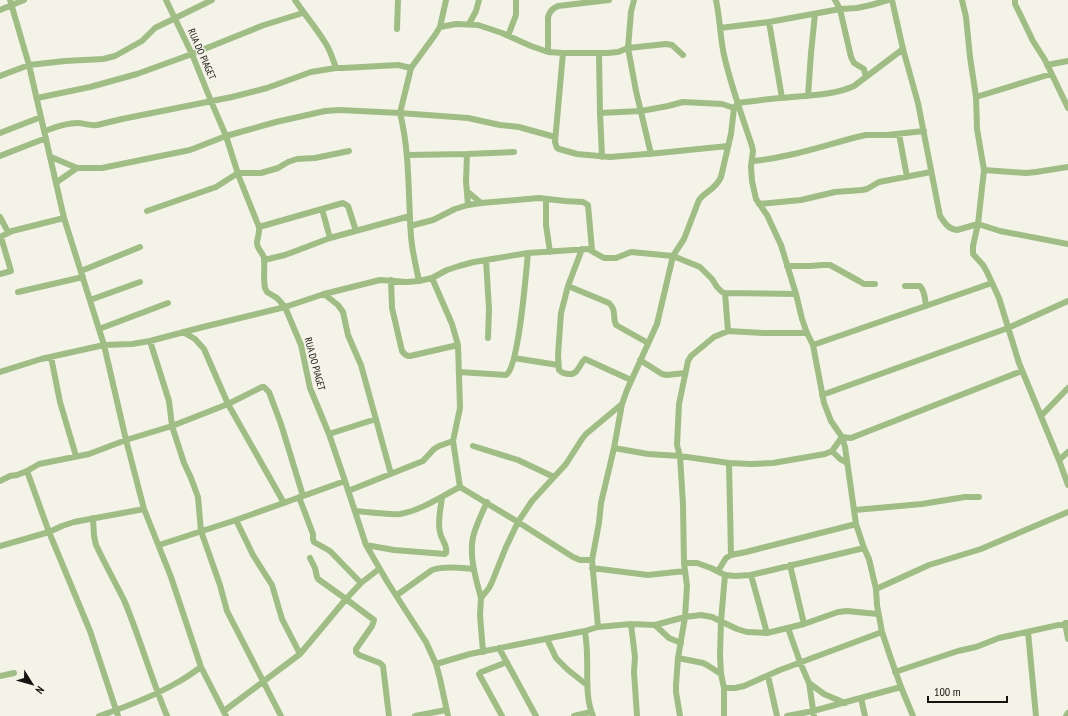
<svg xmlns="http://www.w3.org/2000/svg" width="1068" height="716" viewBox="0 0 1068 716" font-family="'PT Sans Narrow',sans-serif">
  <rect width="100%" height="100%" fill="#f4f3e7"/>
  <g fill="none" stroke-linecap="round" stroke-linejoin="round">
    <path stroke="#9fbd85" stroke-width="6" d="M 10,0 L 29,65 L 64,218 L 104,345 L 126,440 L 144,509 L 171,577 L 201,667 L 226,716
      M 166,0 L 192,54 L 211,101 L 226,136 L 239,177 L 259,227 C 260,233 257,238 257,243 C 257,249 263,253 264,258 C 265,268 263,278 265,288 L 267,292 L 277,298 L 285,307 L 301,345 L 310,388 L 329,434 L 345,481 L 366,545 L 388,583 L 426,642 L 436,664 L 440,679 L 448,716
      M 295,0 C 305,15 317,29 326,44 C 331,52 333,60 336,68 L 343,68 L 398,65 L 411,68
      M 446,0 L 440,27 L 435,35 L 411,68 L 400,113 L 468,118 L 500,125 L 519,127 L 555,137
      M 634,0 L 631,12 L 628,48 L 636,91 L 651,154
      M 716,0 C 720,18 720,37 724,55 C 731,86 742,116 752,146 L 753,151 L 751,166 L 752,181 L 756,199 L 767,215 L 781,245 L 796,294 L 802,319 L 807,333 L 813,345 L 824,403 L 831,421 L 842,437 L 845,447 L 856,524 L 864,548 L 869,559 L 876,589 L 877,605 L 882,632 L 890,656 L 901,687 L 913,716
      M 835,0 L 840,9 L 842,18 L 851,57 L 854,63 L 864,69 L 866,77
      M 892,0 L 903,49 L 918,103 L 940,216 C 945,223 948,229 957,230 L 978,224 L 1000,231 L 1068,244
      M 962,0 L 966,17 L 970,57 L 976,97 L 977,129 L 984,170 L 978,224 L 973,246 L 973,254 L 983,265 L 987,272 L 999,298 L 1019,363 L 1059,460 L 1068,485
      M 1015,0 L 1015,4 L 1020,14 L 1033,41 L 1045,60 L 1068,108
      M 0,10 L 24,0
      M 769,22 L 782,98
      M 469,24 L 476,11 L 479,0
      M 440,27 L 456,24 L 478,25 L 502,33 L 531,46 L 548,52 L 563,53 L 607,53 L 618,52 L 628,48 L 666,44 L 672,45 L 683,55
      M 720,28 L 769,22 L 840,9 L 857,8 L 871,5 L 888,0
      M 397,29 L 398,0
      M 508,36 L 516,15 L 516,0
      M 548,52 L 548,17 C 550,11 552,9 558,6 L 609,0
      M 563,53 L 555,142 L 557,148 L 559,149 L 577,154 L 610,157 L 659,153 L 728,146
      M 599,54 L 600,113 L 602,157
      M 1047,65 L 1068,61
      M 0,76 L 29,65 L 65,61 L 103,59 L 115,56 L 142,41 L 155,28 L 212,0
      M 808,96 L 811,53 L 815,14
      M 976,97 L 1051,74
      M 37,98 L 90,87 L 137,74 L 192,54 L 264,25 L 303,13
      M 600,113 L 641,111 L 668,106 L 683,102 L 722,104 L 734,108
      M 45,131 C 56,127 65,123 77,123 C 84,123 90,126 97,125 L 122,119 L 232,97 L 267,88 L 311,72 L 336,68
      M 0,133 L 41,117
      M 899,134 L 907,177
      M 467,154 L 466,181 L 468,205
      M 407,155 L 467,154 L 514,152
      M 0,156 L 46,138
      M 51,157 L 77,168 L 102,168 L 190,150 L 226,136 L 276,122 L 325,111 L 339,110 L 400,113 C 410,153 408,194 411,236 C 412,251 416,266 419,281
      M 752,161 C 788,158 822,146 857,137 L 866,135 L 887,135 L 924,131
      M 984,170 L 1026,173 L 1036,172 L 1068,167
      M 57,182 L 77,168
      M 468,192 L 481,203
      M 546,199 L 546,225 L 550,252
      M 759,204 L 801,200 L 835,192 L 862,190 L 867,189 L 879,182 L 931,172
      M 322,209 L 330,238
      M 147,211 L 216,187 L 238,173 L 261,173 L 278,168 L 288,162 L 297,159 L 315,158 L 349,151
      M 0,217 L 8,232
      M 410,226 L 433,220 L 455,209 L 468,205 L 481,203 L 539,198 L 565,201 L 583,202 L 588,205 L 592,250
      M 259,227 L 343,203 L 348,206 L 356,231
      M 0,237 L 12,231 L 64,218
      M 582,249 L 568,286 L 561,313 L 558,355 L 559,370 C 562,373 564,374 568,374 C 579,375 578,365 585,359 L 631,380
      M 264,260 L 285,255 L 330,238 L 410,216
      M 486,260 L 489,309 L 488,338
      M 787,266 L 810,266 L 823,265 L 830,265 L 859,281 L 864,284 L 875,284
      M 81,271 L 140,247
      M 0,274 L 11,271 L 1,237
      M 432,278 L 452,324 L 458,345 L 460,408 L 453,441 L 460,487
      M 391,280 L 392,308 L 402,351 C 404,354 406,356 410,356 L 458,345
      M 568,286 L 609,303 C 617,311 612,316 616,325 L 648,343
      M 905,286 L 920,286 C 925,291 925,299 926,306
      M 18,292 L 83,277
      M 725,293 L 728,331
      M 324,294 L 338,305 L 343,312 L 348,335 L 354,349 L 361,365 L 391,474
      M 90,300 L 140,282
      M 99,329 L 168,303
      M 183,332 L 195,339 L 204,349 L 228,404 L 284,503
      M 150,341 L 169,401 L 172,426 L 184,463 L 191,478 L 198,497 L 201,531 L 220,585 L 227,611 L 281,716
      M 813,345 L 992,283
      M 51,357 L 60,402 L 76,456
      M 514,358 L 558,365
      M 640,360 L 662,374 L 667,375 L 685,373
      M 0,372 L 41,359 L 104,345 L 132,344 L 150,341 L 203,327 L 285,307 L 324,294 L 380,280 L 407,282 L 419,281 L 432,278 L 447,270 L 459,266 L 474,262 L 528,253 L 588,249 L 604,258 L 616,258 L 631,252 L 673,256 L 700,267 L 712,279 L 717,287 L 722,292 L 725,293 L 796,294
      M 459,372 L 506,375 C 519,367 526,272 528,253
      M 822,395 L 1008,328 L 1068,301
      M 1041,416 L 1068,388
      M 329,434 L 376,419
      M 473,446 L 518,460 L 554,477
      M 614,448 L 648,454 L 680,456 L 729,463 L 751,464 L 773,463 L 825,454 L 832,451 L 842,437 L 851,438 L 1022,371
      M 832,451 L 840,459 L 847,463
      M 1059,460 L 1068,452
      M 729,463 L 731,555
      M 27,471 L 49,532 L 90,631 L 118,716
      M 0,481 L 10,476 L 17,475 L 27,471 L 39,464 L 89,454 L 126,440 L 172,426 L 228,404 L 262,387 L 264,387 L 269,392 L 281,424 L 303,496
      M 348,491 L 423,461 L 434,449 L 439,446 L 453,441
      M 299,497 L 313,534 L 313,539 L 314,542 L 330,551 L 361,583
      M 855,510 L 922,504 L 965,497 L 979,497
      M 355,511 C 369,512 386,515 400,514 C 420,511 442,496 460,487 L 518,522 L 573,557 L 580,560 L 592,560
      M 93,518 L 94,536 L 96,545 C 105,564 115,582 124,600 C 140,638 151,678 167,716
      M 236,520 L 253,555 L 272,585 L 282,619 L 300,654
      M 159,545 L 236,520 L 345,481
      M 366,545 L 394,550 L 445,554 L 446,553 C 448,545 441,540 440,532 C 437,521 441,508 442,497
      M 0,546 L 49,532 L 62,526 L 74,522 L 144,509
      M 310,558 L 315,568 L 317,577 L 318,579 L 346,599 L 374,620 L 372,626 L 356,649 L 356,652 L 359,655 L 380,663 L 383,666 L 389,716
      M 684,563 L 697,563 L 711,568 L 725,575 L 735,576 L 751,575 L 864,548
      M 790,565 L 804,624
      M 592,568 L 648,575 L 685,571
      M 718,571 L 726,558 L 731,555 L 746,552 L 856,524
      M 751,575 L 767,633
      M 876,589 L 929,565 L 981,549 L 1068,512
      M 397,595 L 432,570 C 445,566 460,568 474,569
      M 481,598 C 476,579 469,557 473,537 C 476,525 482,513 487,502
      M 1065,623 L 1068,639
      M 631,624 L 635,657 L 634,672 L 637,716
      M 655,625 L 669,638 L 681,643
      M 598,627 L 592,560 L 599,523 L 601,503 L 614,448 L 622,404 L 627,390 L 657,324 L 673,256 L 684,239 L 699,200 C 706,191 716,189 721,177 L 731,134 L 734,108 L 738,103 C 753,101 767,99 781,98 C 805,95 833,96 854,86 L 903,49
      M 788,628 L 800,662 L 809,683 L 814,716
      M 585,631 C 586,639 587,648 587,656 C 588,676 585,697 593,716
      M 1028,632 L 1036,716
      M 547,639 L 556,658 L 568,670 L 587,685
      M 499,648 L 536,716
      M 483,652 L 480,615 L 481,598 L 489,588 L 492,582 L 506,547 L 518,522 L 532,501 L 566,464 L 582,439 L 586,434 L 622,404
      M 678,658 L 703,663 L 707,665 L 721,674
      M 436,664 L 470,654 L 585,631 L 598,627 L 631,624 L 655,625 L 685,617 L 701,615 L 712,617 L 737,629 L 747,632 L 767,633 L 804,624 L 838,612 L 847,611 L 878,614
      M 895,672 L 958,651 L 976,647 L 999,638 L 1068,623
      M 0,676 L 14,673
      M 768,676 L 777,716
      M 809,683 L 824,694 L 845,703
      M 724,688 L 735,688 L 744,686 L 780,670 L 882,632
      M 861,698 L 865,716
      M 224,711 L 300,654 L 346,599 L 361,583 L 379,569
      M 99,716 C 126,707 156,695 180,681 C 187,677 194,672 201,667
      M 415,716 L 446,710
      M 502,716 L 479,674 L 481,672 L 484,671 L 507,662
      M 574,716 L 591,712
      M 680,716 L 676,692 L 676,685 L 678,658 L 685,617 L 687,586 L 684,563 L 683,504 L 680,456 L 677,445 L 679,404 L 688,361 L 691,356 L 714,337 L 728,331 L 763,333 L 807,333
      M 724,716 L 724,688 L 721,674 L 720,655 L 721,621 L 725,575
      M 787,716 L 813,711 L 901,687
      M 1066,716 L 1068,713"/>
  </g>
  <g text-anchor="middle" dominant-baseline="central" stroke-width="3" stroke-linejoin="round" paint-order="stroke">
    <g font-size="10" fill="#151410" stroke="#f4f3e7">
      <text transform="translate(202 54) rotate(66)">RUA DO PIAGET</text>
      <text transform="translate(315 364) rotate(75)">RUA DO PIAGET</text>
    </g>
  </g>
  <g transform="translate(32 684) rotate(127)" stroke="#f4f3e7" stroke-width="3" paint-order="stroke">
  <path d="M0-3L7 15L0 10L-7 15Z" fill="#151410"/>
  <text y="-6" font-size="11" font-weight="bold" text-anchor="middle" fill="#151410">N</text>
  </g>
  <path d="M928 696v6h79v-6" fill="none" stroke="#151410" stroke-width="2"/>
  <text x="934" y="696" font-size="12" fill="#151410" stroke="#f4f3e7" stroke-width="3" paint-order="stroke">100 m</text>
</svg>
